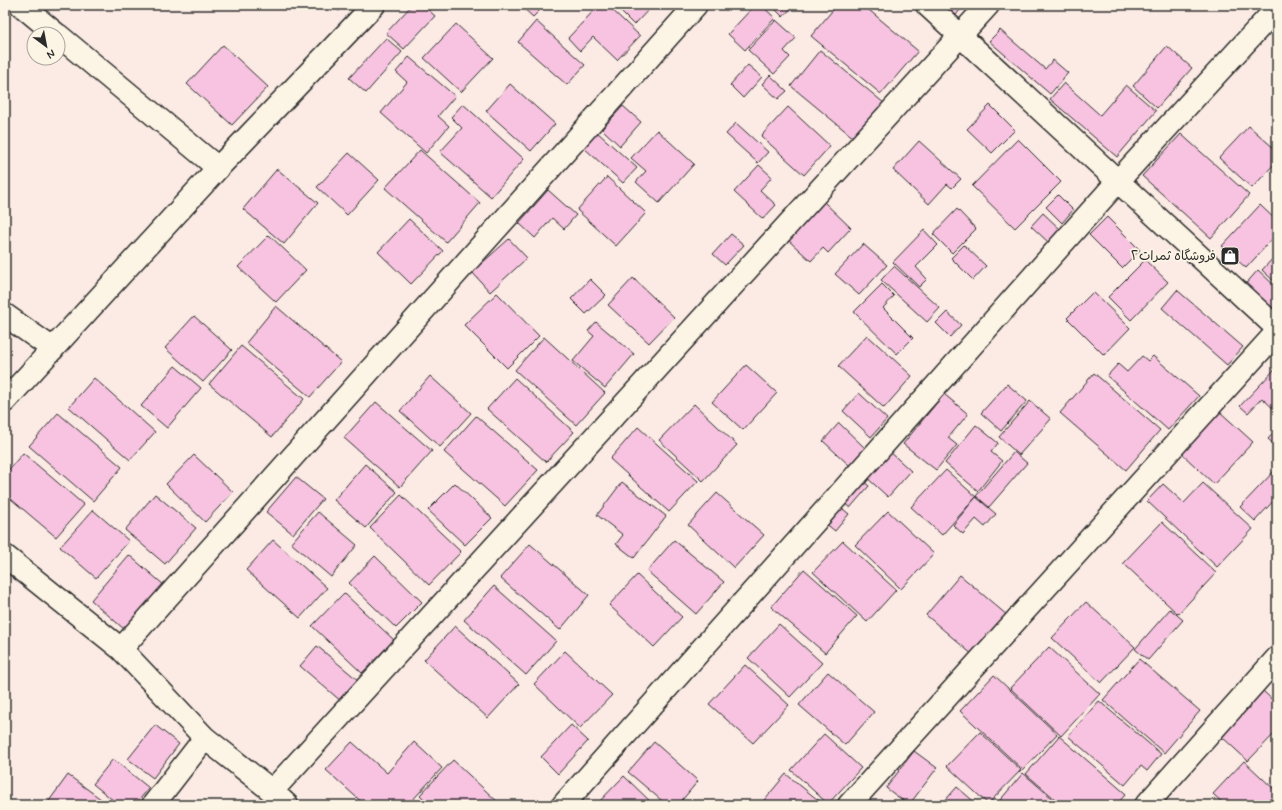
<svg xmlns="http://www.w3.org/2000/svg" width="1282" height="810" viewBox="0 0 1282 810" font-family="Mynerve,'Playpen Sans Arabic',sans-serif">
  <rect width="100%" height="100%" fill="#fbebe4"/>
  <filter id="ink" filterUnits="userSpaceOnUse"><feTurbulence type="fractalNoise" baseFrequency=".025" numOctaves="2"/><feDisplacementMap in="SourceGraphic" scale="8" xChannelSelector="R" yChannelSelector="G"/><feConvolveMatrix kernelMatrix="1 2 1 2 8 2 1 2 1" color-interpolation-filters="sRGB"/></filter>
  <g filter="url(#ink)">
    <path fill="#f7c3e1" stroke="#2b2b2b" d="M 332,5 L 344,5 L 339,11 Z
      M 412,5 L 423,5 L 435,16 L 404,49 L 386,33 Z
      M 520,5 L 545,5 L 533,17 Z
      M 599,5 L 607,5 L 640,36 L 617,60 L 593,37 L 580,51 L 568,38 Z
      M 614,5 L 653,5 L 634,25 Z
      M 755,5 L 761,5 L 775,18 L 745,50 L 728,34 Z
      M 771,5 L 794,5 L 783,17 Z
      M 837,5 L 863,5 L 918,51 L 881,94 L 811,36 Z
      M 944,5 L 964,5 L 956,15 Z
      M 776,20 L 796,38 L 784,51 L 790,57 L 774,74 L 748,50 Z
      M 536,21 L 585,65 L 567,85 L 518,42 Z
      M 456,24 L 493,58 L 461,92 L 424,58 Z
      M 1000,30 L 1045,69 L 1053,60 L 1068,73 L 1050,94 L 989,41 Z
      M 386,38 L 402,52 L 366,93 L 349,78 Z
      M 223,45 L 268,87 L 232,125 L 187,84 Z
      M 1167,46 L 1192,68 L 1157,108 L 1133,86 Z
      M 820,50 L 885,104 L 855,139 L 791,86 Z
      M 409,57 L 455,96 L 438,116 L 449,126 L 426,153 L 381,113 L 407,82 L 396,72 Z
      M 748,65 L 762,77 L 743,98 L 730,85 Z
      M 770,75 L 787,91 L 778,99 L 762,84 Z
      M 1064,83 L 1100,115 L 1126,85 L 1156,111 L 1117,157 L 1050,99 Z
      M 510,84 L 555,124 L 531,151 L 486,111 Z
      M 463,104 L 524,159 L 491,197 L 440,152 L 462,128 L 451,117 Z
      M 990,105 L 1015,130 L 992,153 L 967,129 Z
      M 623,106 L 641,122 L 620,146 L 602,129 Z
      M 788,107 L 830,146 L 804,175 L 761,136 Z
      M 736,123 L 768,152 L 758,163 L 726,134 Z
      M 1249,126 L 1277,151 L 1277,161 L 1252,188 L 1219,158 Z
      M 657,130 L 694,164 L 659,203 L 636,182 L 646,171 L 631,158 Z
      M 597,132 L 637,168 L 623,183 L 583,147 Z
      M 1181,134 L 1249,195 L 1211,238 L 1142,176 Z
      M 1018,139 L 1061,182 L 1015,228 L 972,186 Z
      M 919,141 L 961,179 L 952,188 L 947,184 L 929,204 L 893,170 Z
      M 420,150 L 480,203 L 446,242 L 385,188 Z
      M 349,153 L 379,180 L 347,215 L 317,187 Z
      M 759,165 L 772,177 L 760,190 L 776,205 L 763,219 L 734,192 Z
      M 277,169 L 318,203 L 284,244 L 243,209 Z
      M 607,177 L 646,213 L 616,246 L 577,210 Z
      M 548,190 L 576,215 L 564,229 L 552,218 L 535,238 L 519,223 Z
      M 1058,195 L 1073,210 L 1062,223 L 1046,207 Z
      M 824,202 L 851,228 L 828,253 L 823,248 L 811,261 L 788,240 Z
      M 1260,205 L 1277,221 L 1277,234 L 1246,268 L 1222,246 Z
      M 957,209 L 976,229 L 952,253 L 933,234 Z
      M 1043,213 L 1061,230 L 1048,242 L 1031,226 Z
      M 1107,217 L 1140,250 L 1122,268 L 1089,235 Z
      M 409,219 L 443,251 L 411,284 L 378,252 Z
      M 924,230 L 938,245 L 916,267 L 927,279 L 919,287 L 893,262 Z
      M 731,234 L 744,245 L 725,265 L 713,254 Z
      M 269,235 L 306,270 L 276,302 L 238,267 Z
      M 509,239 L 527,258 L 490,292 L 472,272 Z
      M 863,244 L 887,265 L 859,295 L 835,274 Z
      M 964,245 L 986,266 L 973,280 L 951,258 Z
      M 1277,254 L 1277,284 L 1262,270 Z
      M 1145,260 L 1168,282 L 1131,320 L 1108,297 Z
      M 894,266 L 940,308 L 927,322 L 881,280 Z
      M 1258,270 L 1277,288 L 1277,313 L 1274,315 L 1243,287 Z
      M 633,278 L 674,317 L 649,343 L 608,305 Z
      M 590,279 L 606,295 L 586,314 L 571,299 Z
      M 882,284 L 894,296 L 883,308 L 913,338 L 897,354 L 854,312 Z
      M 1177,290 L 1243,347 L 1227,365 L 1162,308 Z
      M 1093,292 L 1130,328 L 1104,355 L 1067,318 Z
      M 497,293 L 539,336 L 507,368 L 464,325 Z
      M 276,306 L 341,362 L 310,397 L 246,343 Z
      M 947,312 L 961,325 L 950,337 L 936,323 Z
      M 194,316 L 232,350 L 203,382 L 165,348 Z
      M 596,322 L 634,354 L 605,388 L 573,361 L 594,336 L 588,331 Z
      M 867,335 L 912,376 L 884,408 L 838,366 Z
      M 544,337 L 605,393 L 576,425 L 515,370 Z
      M 241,346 L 304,399 L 272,437 L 209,384 Z
      M 1142,356 L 1148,361 L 1153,356 L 1199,396 L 1168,430 L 1107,376 L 1118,364 L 1127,372 Z
      M 746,365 L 777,393 L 743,430 L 712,402 Z
      M 175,366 L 201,388 L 167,428 L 141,406 Z
      M 1276,368 L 1277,381 L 1275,384 L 1277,386 L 1277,412 L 1262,398 L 1248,413 L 1240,406 Z
      M 1094,373 L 1160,430 L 1126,470 L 1060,413 Z
      M 430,376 L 471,413 L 440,447 L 400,411 Z
      M 94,378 L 155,432 L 130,460 L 69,407 Z
      M 515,378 L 574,432 L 546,462 L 487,409 Z
      M 1007,384 L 1027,401 L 1001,431 L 981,413 Z
      M 859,393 L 887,419 L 871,437 L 843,411 Z
      M 944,394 L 968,414 L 948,438 L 957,445 L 936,470 L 903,444 Z
      M 1030,401 L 1051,419 L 1019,455 L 999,437 Z
      M 376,402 L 432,451 L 400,487 L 344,438 Z
      M 694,404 L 737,445 L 703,481 L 659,440 Z
      M 1219,411 L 1253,442 L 1214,484 L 1180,452 Z
      M 58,413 L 122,467 L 93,501 L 29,446 Z
      M 476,416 L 538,470 L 505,506 L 444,452 Z
      M 839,423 L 866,449 L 850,466 L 823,441 Z
      M 976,425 L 998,443 L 991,452 L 1002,461 L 978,491 L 945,463 Z
      M 638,427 L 698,481 L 669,512 L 610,459 Z
      M 1277,429 L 1277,447 L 1268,439 Z
      M 888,450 L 911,471 L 888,497 L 865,476 Z
      M 1014,452 L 1027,463 L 989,507 L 976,496 Z
      M 23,453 L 84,505 L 56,537 L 5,494 L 5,474 Z
      M 194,455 L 233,492 L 205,522 L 166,484 Z
      M 365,464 L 397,492 L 366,528 L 334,500 Z
      M 1277,468 L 1277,497 L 1255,521 L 1240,507 Z
      M 946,470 L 976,497 L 942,535 L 911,507 Z
      M 296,477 L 323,499 L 293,534 L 266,512 Z
      M 861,479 L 869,486 L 850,508 L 842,501 Z
      M 622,482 L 666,516 L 634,558 L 616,544 L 623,535 L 597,515 Z
      M 455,483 L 492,518 L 465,545 L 428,510 Z
      M 1203,483 L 1253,529 L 1217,567 L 1147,501 L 1163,484 L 1184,503 Z
      M 717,493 L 764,535 L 734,568 L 688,525 Z
      M 155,494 L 196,528 L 165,564 L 125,530 Z
      M 401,495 L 461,552 L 429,585 L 370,528 Z
      M 976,497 L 996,514 L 985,527 L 976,519 L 963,534 L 953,525 Z
      M 838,505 L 849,514 L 835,531 L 824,522 Z
      M 93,510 L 129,541 L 96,578 L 60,547 Z
      M 888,511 L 934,554 L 901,589 L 855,545 Z
      M 318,512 L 357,545 L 331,577 L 291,543 Z
      M 1162,522 L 1216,573 L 1178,614 L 1123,563 Z
      M 273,540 L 327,588 L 300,618 L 246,570 Z
      M 674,540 L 724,582 L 696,614 L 647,571 Z
      M 843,541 L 896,590 L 867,622 L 813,572 Z
      M 530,544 L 589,595 L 560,630 L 500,578 Z
      M 129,555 L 164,585 L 125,630 L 91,600 Z
      M 375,556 L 422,602 L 396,628 L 349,583 Z
      M 804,569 L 857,616 L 825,653 L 771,607 Z
      M 637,575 L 682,617 L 654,647 L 609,605 Z
      M 960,575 L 1008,616 L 974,656 L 926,615 Z
      M 494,586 L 556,641 L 526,675 L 464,620 Z
      M 344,593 L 394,640 L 362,673 L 312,626 Z
      M 1086,602 L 1135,647 L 1101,683 L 1052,638 Z
      M 1170,609 L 1183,620 L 1148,660 L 1135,649 Z
      M 779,624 L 822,663 L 790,697 L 748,658 Z
      M 455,626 L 519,684 L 488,718 L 424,660 Z
      M 317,646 L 359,681 L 342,702 L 300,666 Z
      M 1049,647 L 1100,694 L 1061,736 L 1010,688 Z
      M 565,651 L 612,695 L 580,728 L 534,684 Z
      M 1139,659 L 1200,711 L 1164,753 L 1103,700 Z
      M 745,665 L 789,705 L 753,743 L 709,704 Z
      M 828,672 L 874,712 L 845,745 L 799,705 Z
      M 994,675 L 1057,734 L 1023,770 L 960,711 Z
      M 1263,691 L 1277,704 L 1277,731 L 1248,761 L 1221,736 Z
      M 1099,701 L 1161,754 L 1147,771 L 1141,766 L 1125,785 L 1068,736 Z
      M 155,725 L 179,744 L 153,778 L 128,759 Z
      M 571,725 L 588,741 L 558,774 L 541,757 Z
      M 980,732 L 1021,770 L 988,804 L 947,766 Z
      M 824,734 L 861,768 L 828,804 L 791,770 Z
      M 1059,736 L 1126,794 L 1116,805 L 1062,805 L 1026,774 Z
      M 352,742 L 387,773 L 414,742 L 442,768 L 408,805 L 365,805 L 326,770 Z
      M 654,742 L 698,781 L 678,805 L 667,805 L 628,772 Z
      M 914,751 L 937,768 L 909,805 L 886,788 Z
      M 113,759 L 149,788 L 135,805 L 119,805 L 93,784 Z
      M 453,760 L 501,805 L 430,805 L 420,795 Z
      M 1244,761 L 1277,792 L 1264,805 L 1225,805 L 1213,794 Z
      M 1023,773 L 1060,805 L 996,805 Z
      M 786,774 L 818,800 L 814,805 L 760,805 Z
      M 68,775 L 109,805 L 46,805 Z
      M 624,776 L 654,805 L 596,805 Z
      M 957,787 L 978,805 L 941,805 Z
      M 418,800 L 423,805 L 413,805 Z"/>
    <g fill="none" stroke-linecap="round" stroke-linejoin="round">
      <defs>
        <path id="minor" d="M 21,5 L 56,34
          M 927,5 L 1277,328
          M 58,35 L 218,168
          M 5,315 L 53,349
          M 5,401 L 218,168 L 374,5
          M 5,556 L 121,649 L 205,738 L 272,791 L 287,805
          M 121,649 L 696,5
          M 272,791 L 988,5
          M 153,805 L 205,738
          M 563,805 L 1118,181 L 1277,8
          M 849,805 L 1277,332
          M 1146,805 L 1277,658"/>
      </defs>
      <use href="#minor" stroke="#2b2b2b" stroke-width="25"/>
      <use href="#minor" stroke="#fcf5e5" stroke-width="22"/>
    </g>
  </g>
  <defs>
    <symbol id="shop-square" viewBox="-11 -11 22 22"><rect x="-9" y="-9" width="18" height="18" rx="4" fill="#2b2b2b" stroke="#fcf5e5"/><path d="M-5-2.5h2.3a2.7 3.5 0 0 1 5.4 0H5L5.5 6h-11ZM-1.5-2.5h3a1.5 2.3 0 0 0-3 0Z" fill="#fff"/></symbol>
  </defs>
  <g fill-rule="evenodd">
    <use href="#shop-square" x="1219" y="245" width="22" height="22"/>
  </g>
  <g text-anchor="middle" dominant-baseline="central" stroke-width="3.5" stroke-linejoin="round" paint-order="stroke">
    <g font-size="13" fill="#2b2b2b" stroke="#fcf5e5" text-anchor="end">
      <text x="1216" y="256">فروشگاه ثمرات٢</text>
    </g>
  </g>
  <rect width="1282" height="810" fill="none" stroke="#fcf5e5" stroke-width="20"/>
  <rect x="10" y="10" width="1262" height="790" fill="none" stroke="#2b2b2b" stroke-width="1.5" filter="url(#ink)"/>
  <g transform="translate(46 46) rotate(148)"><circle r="19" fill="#fcf5e5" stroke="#a8a49b"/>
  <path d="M0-3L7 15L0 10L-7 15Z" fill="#2b2b2b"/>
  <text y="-6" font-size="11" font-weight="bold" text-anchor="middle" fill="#2b2b2b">N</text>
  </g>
</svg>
